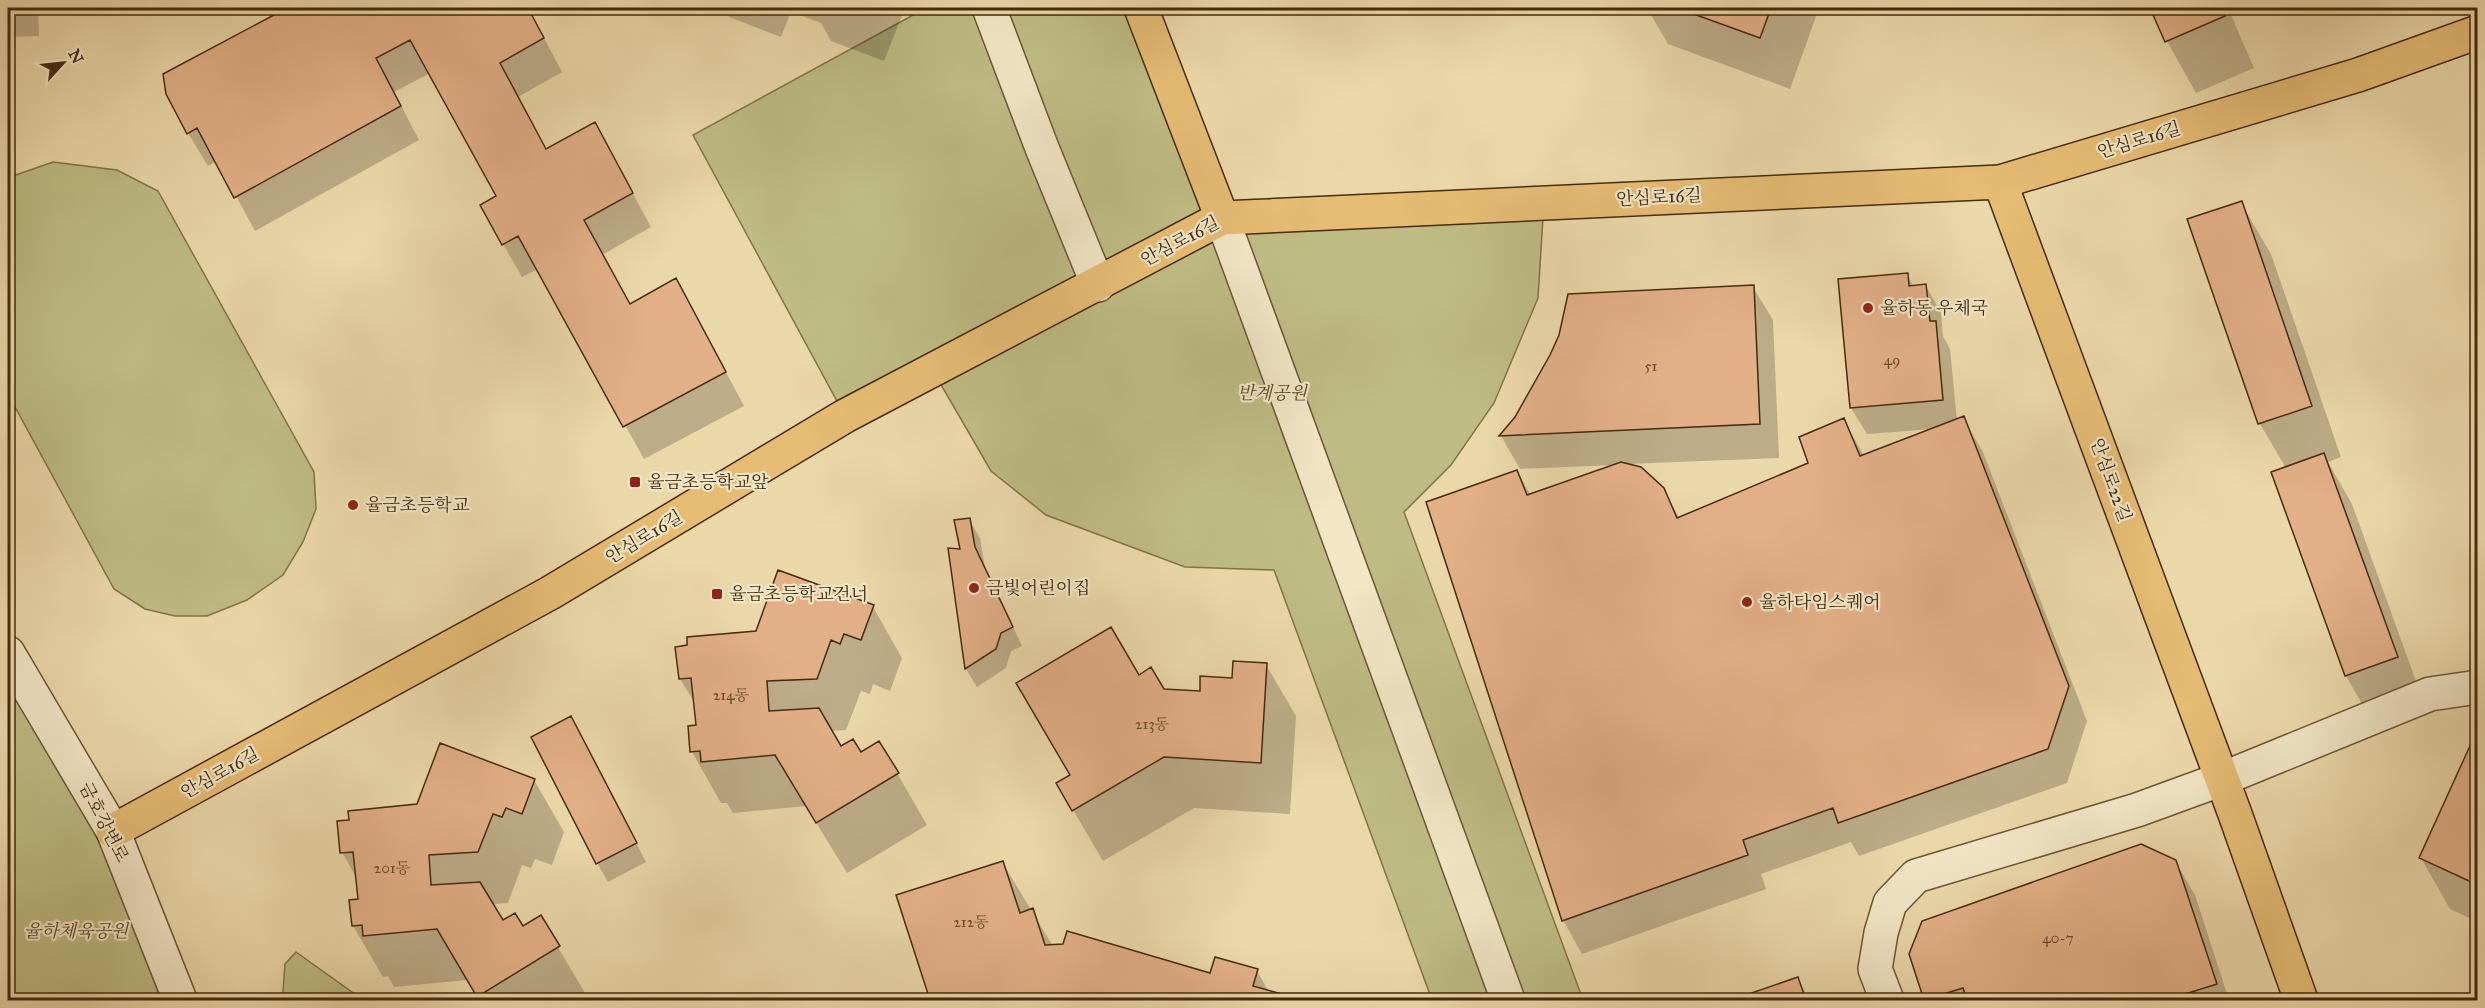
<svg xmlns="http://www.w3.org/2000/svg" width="2485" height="1008" viewBox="0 0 2485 1008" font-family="'IM FELL Great Primer','Noto Serif KR',serif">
  <rect width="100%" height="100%" fill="#ebd8a9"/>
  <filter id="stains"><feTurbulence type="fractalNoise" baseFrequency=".00333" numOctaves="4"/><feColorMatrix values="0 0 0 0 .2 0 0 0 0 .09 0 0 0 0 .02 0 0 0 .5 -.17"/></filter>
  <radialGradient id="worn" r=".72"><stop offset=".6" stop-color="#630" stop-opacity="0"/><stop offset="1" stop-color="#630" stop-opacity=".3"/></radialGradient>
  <path fill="#bebc83" stroke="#827348" stroke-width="1.5" d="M 926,8 L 1141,8 L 1223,218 L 1544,202 L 1538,298 L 1494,403 L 1451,465 L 1404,512 L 1583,1000 L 1432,1000 L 1274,570 L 1185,567 L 1046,515 L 991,471 L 932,369 L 845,416 L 693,135 Z
    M 53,162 L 117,170 L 158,191 L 314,472 L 316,509 L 303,542 L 283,575 L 247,600 L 207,616 L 175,616 L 145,609 L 114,589 L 8,394 L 8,181 L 13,176 Z
    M 8,664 L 113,831 L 173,1000 L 8,1000 Z
    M 296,952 L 363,1000 L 286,1000 L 283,992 L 285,964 Z"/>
  <path fill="#0003" d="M 8,8 L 38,8 L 39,36 L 8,37 Z
    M 291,8 L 528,8 L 562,72 L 518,97 L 547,150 L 595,124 L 651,227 L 602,255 L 630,306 L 695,314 L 744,406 L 644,459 L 538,269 L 522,277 L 503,244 L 498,197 L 430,73 L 394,92 L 419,140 L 255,231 L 217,161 L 208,166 L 188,133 L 164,75 Z
    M 723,8 L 905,8 L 884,61 L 831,41 L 821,23 L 791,12 L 781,37 L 729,17 Z
    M 1647,8 L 1819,8 L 1790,89 L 1668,44 Z
    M 2152,8 L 2228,8 L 2254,68 L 2196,93 L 2167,41 Z
    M 2241,203 L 2271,254 L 2341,457 L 2328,462 L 2352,504 L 2425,706 L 2374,725 L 2346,676 L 2272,473 L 2286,468 L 2260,424 L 2189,220 Z
    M 1907,275 L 1914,287 L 1926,286 L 1941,313 L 1943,336 L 1950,349 L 1957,421 L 1963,418 L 1983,452 L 2087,721 L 2067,783 L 1859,856 L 1851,842 L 1761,874 L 1766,889 L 1582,954 L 1563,920 L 1517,471 L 1531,496 L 1616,465 L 1520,469 L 1501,436 L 1516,418 L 1753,287 L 1773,320 L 1779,458 L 1627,464 L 1663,489 L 1680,519 L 1810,464 L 1844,420 L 1864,456 L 1933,429 L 1867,434 L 1851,408 Z
    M 969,520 L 980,538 L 985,567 L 1022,646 L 1011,651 L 1006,668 L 977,687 L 966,669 L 950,549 L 962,551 Z
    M 873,607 L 902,658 L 890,691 L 873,684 L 870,694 L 861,691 L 846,730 L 831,731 L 841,748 L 861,754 L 897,773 L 927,825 L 847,873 L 806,806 L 733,813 L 727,803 L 721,803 L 692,752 L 689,727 L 698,726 L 696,705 L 680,679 L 757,632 Z
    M 1266,665 L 1296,716 L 1290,814 L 1194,808 L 1103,861 L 1058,784 L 1072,775 L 1139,677 L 1163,690 L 1201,692 Z
    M 581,737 L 646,862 L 608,882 L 597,863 Z
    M 2478,740 L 2478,922 L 2450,909 L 2421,858 Z
    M 534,780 L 564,832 L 552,865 L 535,859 L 531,868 L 522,865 L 508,903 L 492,904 L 502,922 L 522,928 L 540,917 L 588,998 L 585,1000 L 480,1000 L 468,980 L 394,987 L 388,976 L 383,977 L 353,926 L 359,900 L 357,879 L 342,852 L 350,821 Z
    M 2175,861 L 2195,895 L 2229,1000 L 1926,1000 L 1910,954 Z
    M 1002,862 L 1053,946 L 1211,975 L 1257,971 L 1269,992 L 1298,1000 L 922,1000 L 931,998 Z
    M 1797,979 L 1810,1000 L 1735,1000 Z"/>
  <path fill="#e3af86" stroke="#452a0d" stroke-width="1.5" d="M 287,8 L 528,8 L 544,38 L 500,63 L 546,149 L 595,122 L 633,193 L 584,220 L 630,304 L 676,278 L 726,372 L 623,427 L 518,236 L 502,245 L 480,205 L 496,196 L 410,40 L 376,58 L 401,106 L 234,198 L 197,128 L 187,134 L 166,94 L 163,74 Z
    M 1677,8 L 1771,8 L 1760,38 Z
    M 2150,8 L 2222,8 L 2225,16 L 2165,42 Z
    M 2242,201 L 2312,406 L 2258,424 L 2187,219 Z
    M 1908,273 L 1909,286 L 1926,284 L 1930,321 L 1936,321 L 1943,400 L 1850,408 L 1838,279 Z
    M 1754,285 L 1760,424 L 1499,436 L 1515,417 L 1550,355 L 1559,335 L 1568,294 Z
    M 1964,416 L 2069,686 L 2048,749 L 1838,823 L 1833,808 L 1743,840 L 1748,855 L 1562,921 L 1426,502 L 1517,470 L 1527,495 L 1621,462 L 1641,467 L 1664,488 L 1677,518 L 1808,463 L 1799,437 L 1844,418 L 1860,456 Z
    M 2324,453 L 2398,657 L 2345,676 L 2271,472 Z
    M 970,518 L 975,547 L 1013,627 L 1001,633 L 996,649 L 965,669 L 948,548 L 960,549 L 954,520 Z
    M 778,570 L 874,605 L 861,640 L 844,634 L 840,644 L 831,640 L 817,679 L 767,681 L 769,711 L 819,708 L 841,746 L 853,739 L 861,752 L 879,741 L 899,773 L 816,823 L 775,755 L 701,762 L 700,751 L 690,752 L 688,726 L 696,725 L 691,678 L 679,679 L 675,647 L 687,645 L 687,637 L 756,631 Z
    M 1111,627 L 1139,675 L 1151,667 L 1164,689 L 1200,691 L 1200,676 L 1232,678 L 1233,661 L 1267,663 L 1261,763 L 1164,757 L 1072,811 L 1056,783 L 1070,775 L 1016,683 Z
    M 571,716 L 637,843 L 596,864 L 531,737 Z
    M 2474,737 L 2478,738 L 2478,885 L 2419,858 Z
    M 440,743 L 535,779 L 522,814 L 506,808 L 502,817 L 493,814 L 478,852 L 429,855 L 431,885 L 480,882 L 503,920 L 515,913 L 523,926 L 541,915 L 560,946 L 477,997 L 437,929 L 363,936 L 362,925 L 352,926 L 349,900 L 358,899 L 353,852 L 340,853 L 337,821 L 349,820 L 348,811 L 417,804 Z
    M 2141,844 L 2176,860 L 2217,984 L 2166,1000 L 1967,1000 L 1963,988 L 1924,1000 L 1909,954 L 1922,921 Z
    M 1003,861 L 1020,913 L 1033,908 L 1045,945 L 1063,944 L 1067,931 L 1210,973 L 1215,957 L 1258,969 L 1253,986 L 1304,1000 L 918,1000 L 929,997 L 896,895 Z
    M 1798,977 L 1806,1000 L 1731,1000 Z"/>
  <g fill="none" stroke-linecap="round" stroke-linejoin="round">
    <defs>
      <path id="minor" d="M 989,8 L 1042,148 L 1098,285
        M 1222,218 L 1508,1000
        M 8,653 L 113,831 L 180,1000
        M 1887,1000 L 1875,969 L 1881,933 L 1890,903 L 1916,876 L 2137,810 L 2222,779 L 2430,694 L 2478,687"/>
      <path id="major" d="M 1141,8 L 1222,218
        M 2000,182 L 2235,814 L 2301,1000
        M 113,831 L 550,593 L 845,416 L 1222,218 L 2000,182 L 2358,75 L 2478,32"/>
    </defs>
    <use href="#minor" stroke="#6e5634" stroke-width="36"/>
    <use href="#major" stroke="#452a0d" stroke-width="36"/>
    <use href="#minor" stroke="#f2e6c7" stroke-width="33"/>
    <use href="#major" stroke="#e6bc74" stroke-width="33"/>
  </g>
  <g fill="#8f2418" stroke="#f2e6c7" stroke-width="2">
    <circle cx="1868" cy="308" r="6"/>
    <rect x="629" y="476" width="12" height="12" rx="3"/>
    <circle cx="353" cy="505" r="6"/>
    <circle cx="974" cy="588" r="6"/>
    <rect x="711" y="588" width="12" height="12" rx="3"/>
    <circle cx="1747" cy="602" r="6"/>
  </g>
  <g text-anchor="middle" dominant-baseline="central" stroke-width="4.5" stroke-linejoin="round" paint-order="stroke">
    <g font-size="15" fill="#6c4b2b">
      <text x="1892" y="360">49</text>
      <text x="1651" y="366">51</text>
      <text x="731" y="695">214동</text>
      <text x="1152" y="724">213동</text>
      <text x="392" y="868">201동</text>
      <text x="971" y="922">212동</text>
      <text x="2058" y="938">40-7</text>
    </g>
    <g font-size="18" fill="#452a0d" stroke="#f2e6c7">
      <text transform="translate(2139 140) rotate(-17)">안심로16길</text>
      <text transform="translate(1659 197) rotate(-3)">안심로16길</text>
      <text transform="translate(1180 241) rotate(-28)">안심로16길</text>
      <text transform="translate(2111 480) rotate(70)">안심로22길</text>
      <text transform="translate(644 537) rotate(-31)">안심로16길</text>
      <text transform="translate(220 773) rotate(-29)">안심로16길</text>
      <text transform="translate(104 822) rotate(63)">금호강변로</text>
    </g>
    <g font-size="18" fill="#452a0d" stroke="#f2e6c7" text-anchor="start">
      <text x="1880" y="308">율하동 우체국</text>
      <text x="647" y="482">율금초등학교앞</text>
      <text x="365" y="505">율금초등학교</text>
      <text x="986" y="588">금빛어린이집</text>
      <text x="729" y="594">율금초등학교건너</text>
      <text x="1759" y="602">율하타임스퀘어</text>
    </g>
    <g font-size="18" font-style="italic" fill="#5d4725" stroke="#f2e6c7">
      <text x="1272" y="393">반계공원</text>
      <text x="76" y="931">율하체육공원</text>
    </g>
  </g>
  <rect width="2485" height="1008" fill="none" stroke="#ebd8a9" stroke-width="30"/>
  <rect x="9" y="9" width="2467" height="990" fill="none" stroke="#452a0d" stroke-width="3"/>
  <rect x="15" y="15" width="2455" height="978" fill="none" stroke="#452a0d" stroke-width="1.5"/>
  <g transform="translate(63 63) rotate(63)" stroke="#f2e6c7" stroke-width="4.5" paint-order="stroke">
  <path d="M0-4.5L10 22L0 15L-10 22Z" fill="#452a0d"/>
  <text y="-9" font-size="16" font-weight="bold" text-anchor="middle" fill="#452a0d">N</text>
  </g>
  <rect width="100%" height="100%" filter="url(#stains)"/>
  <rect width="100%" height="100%" fill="url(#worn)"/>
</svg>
